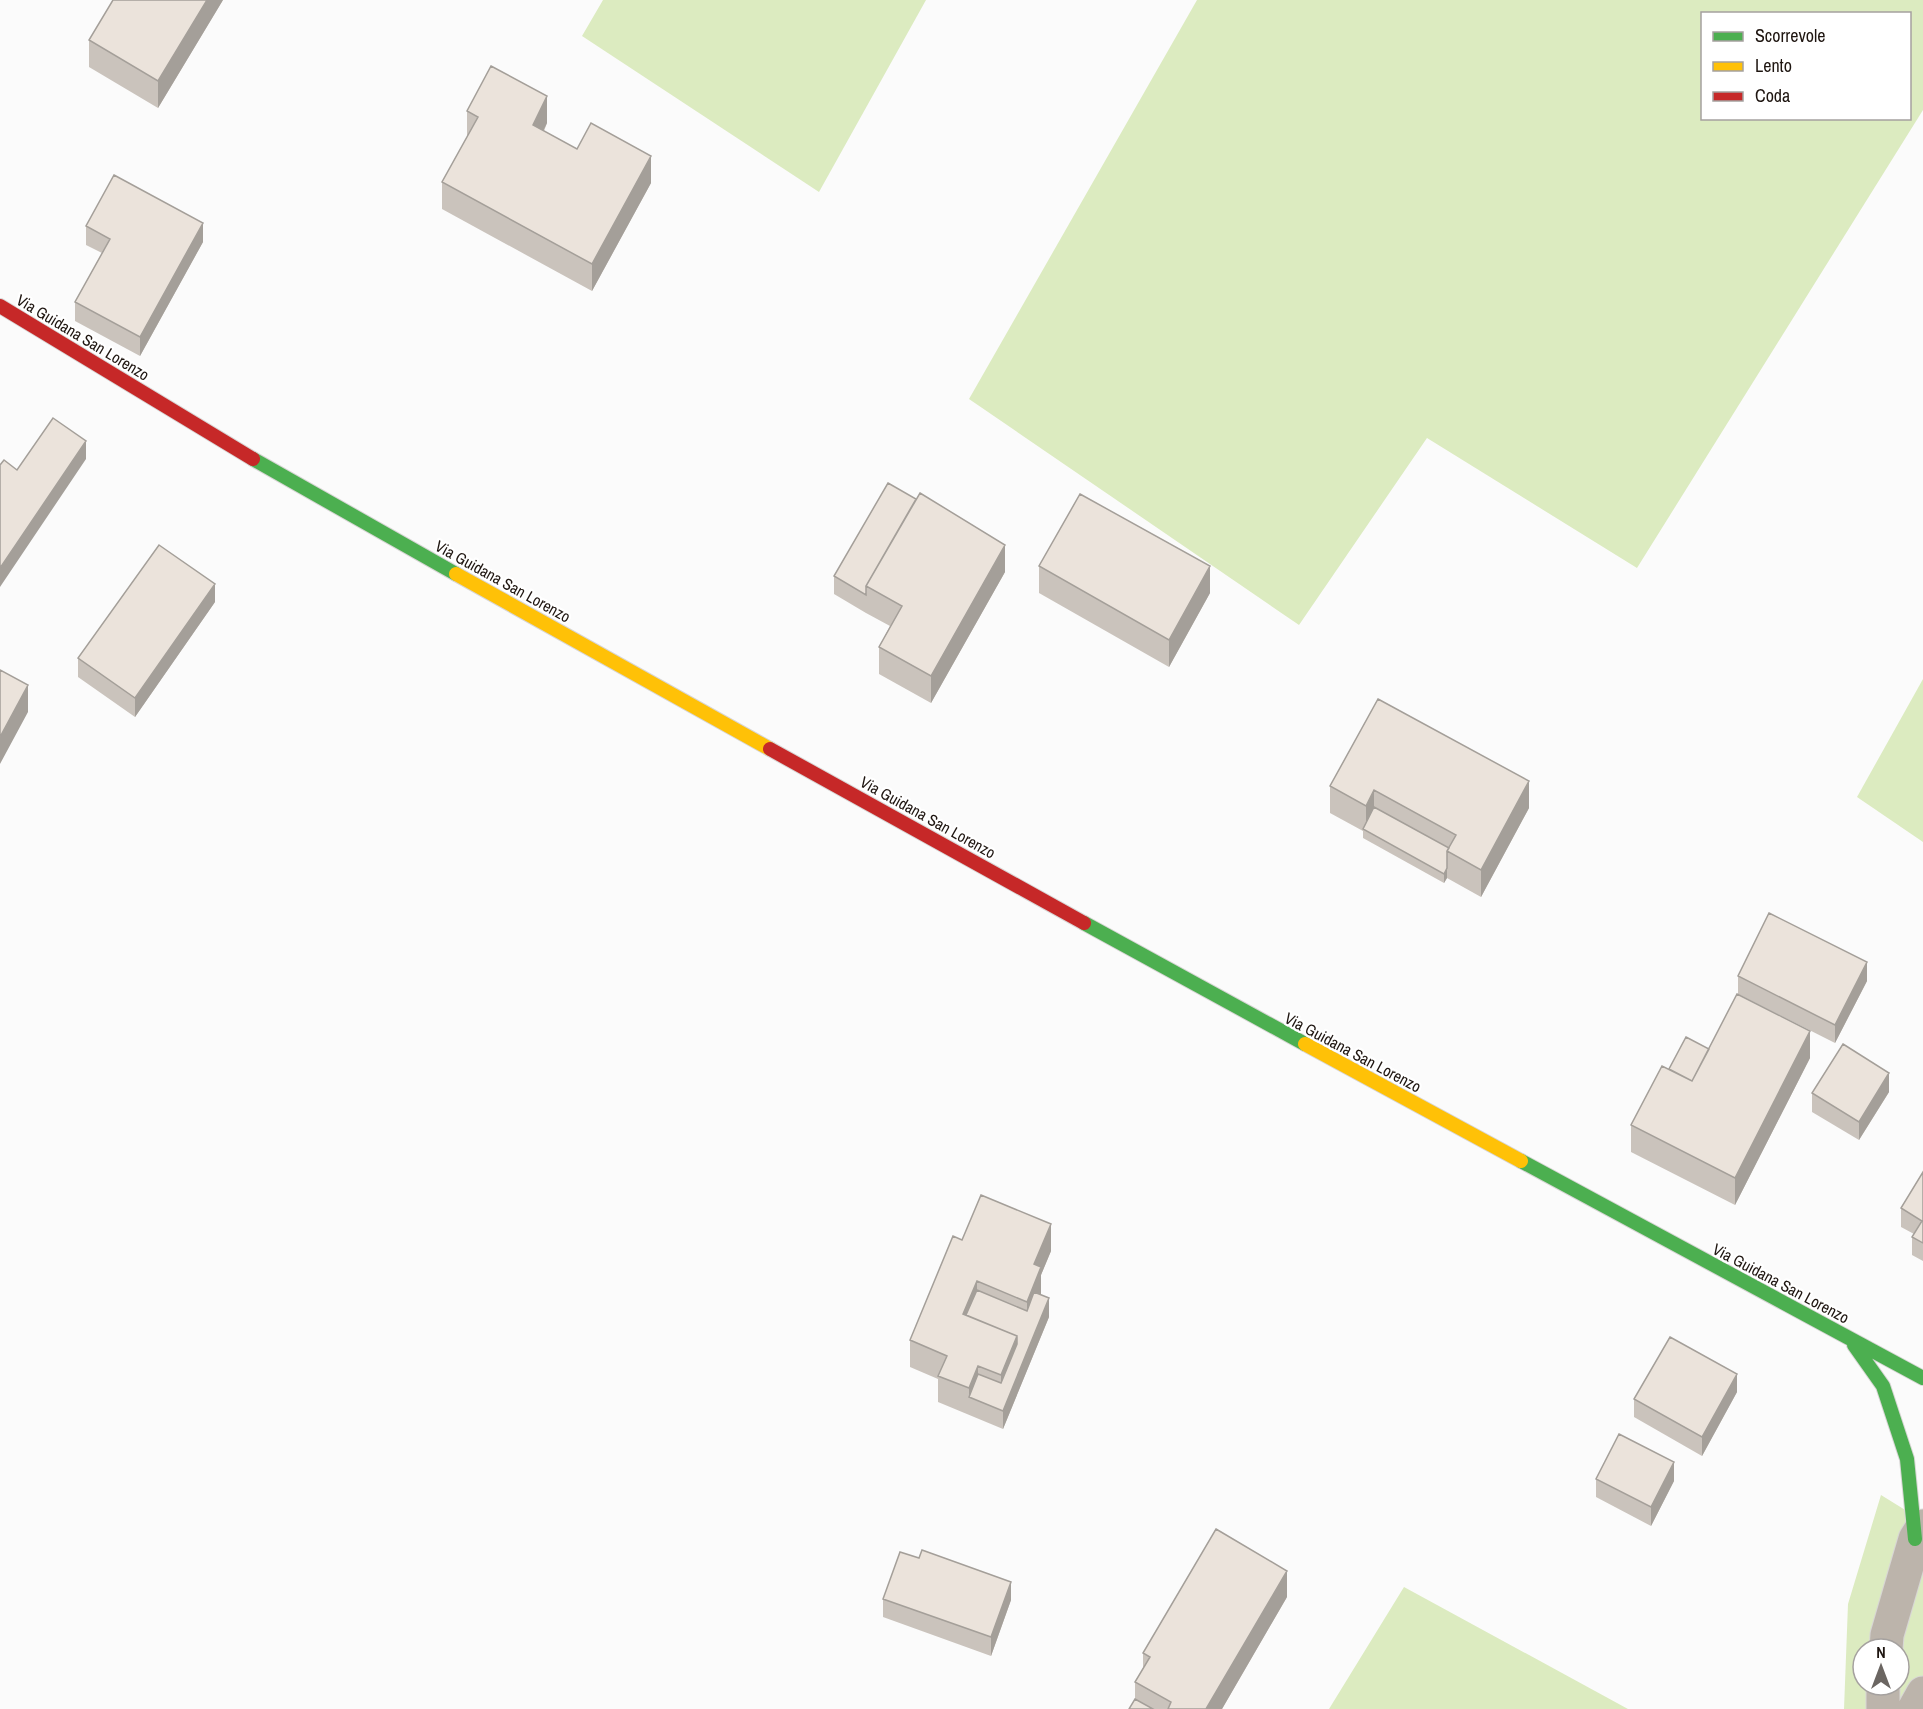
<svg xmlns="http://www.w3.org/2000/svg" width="1923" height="1709" viewBox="0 0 1923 1709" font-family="'Archivo Narrow',sans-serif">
  <rect width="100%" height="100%" fill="#fbfbfb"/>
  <path fill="#dcebc0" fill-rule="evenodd" d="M 603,0 L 926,0 L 819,192 L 582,36 Z
    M 1197,0 L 1923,0 L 1923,110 L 1637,568 L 1427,438 L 1299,625 L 969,399 ZM 1702,14 L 1910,14 L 1910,118 L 1702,118 Z
    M 1923,679 L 1923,842 L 1857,797 Z
    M 1881,1495 L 1923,1521 L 1923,1709 L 1844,1709 L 1848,1604 ZM 1863,1649 L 1899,1649 L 1899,1685 L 1863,1685 Z
    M 1404,1587 L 1628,1709 L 1329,1709 Z"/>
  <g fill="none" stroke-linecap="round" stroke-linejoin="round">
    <defs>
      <path id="street" d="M 1886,1649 L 1887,1635 L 1915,1539 L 1923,1526
        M 1883,1709 L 1883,1685
        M 1914,1709 L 1923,1693"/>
      <path id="fast" d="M 253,459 L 456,574
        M 1084,923 L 1305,1044
        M 1521,1161 L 1923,1378
        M 1854,1345 L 1883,1386 L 1907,1459 L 1915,1539"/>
      <path id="slow" d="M 456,574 L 770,749
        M 1305,1044 L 1521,1161"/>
      <path id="jam" d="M 0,306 L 253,459
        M 770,749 L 1084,923"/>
    </defs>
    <use href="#street" stroke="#d8d6d5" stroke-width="35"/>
    <use href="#fast" stroke="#d8d6d5" stroke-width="16"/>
    <use href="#slow" stroke="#d8d6d5" stroke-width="16"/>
    <use href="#jam" stroke="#d8d6d5" stroke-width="16"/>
    <use href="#street" stroke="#bcb4ab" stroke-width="33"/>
    <use href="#fast" stroke="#4caf50" stroke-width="14"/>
    <use href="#slow" stroke="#ffc107" stroke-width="14"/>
    <use href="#jam" stroke="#c62828" stroke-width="14"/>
  </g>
  <path fill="#cac3bc" d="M 223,0 L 158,108 L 89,67 L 89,40 Z
    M 467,111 L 547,123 L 544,131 L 577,149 L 651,183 L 592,291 L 442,209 L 442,182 L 467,137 Z
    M 86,226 L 203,242 L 140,356 L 75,321 L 75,302 L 102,253 L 86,245 Z
    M 1039,566 L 1210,593 L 1169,667 L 1039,593 Z
    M 1005,572 L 931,703 L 879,674 L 879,647 L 890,626 L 866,613 L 834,594 L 834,576 Z
    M 215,602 L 135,717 L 78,677 L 78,658 Z
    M 1378,699 L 1529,808 L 1481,897 L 1447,878 L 1444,883 L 1363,838 L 1363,831 L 1330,813 L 1330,786 Z
    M 1738,976 L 1867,981 L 1835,1043 L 1738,994 Z
    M 1709,1049 L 1810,1058 L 1735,1205 L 1631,1152 L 1631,1125 L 1669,1069 Z
    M 1889,1092 L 1859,1140 L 1812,1112 L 1812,1093 Z
    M 1923,1172 L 1923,1261 L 1912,1255 L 1912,1237 L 1914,1234 L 1901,1227 L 1901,1208 Z
    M 962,1240 L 1051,1251 L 1041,1275 L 1041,1295 L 1049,1317 L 1003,1429 L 938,1402 L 938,1379 L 910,1367 L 910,1340 Z
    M 1737,1392 L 1702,1456 L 1634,1417 L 1634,1399 Z
    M 1596,1479 L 1674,1481 L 1651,1526 L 1596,1497 Z
    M 1287,1597 L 1222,1709 L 1129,1709 L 1135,1699 L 1135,1682 L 1143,1668 L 1143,1653 Z
    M 883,1599 L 1011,1600 L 991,1656 L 883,1617 Z"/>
  <path fill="#a49f99" d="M 207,0 L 223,0 L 158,108 L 158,81 Z
    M 547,96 L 547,123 L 533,152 L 533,125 Z
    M 651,156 L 651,183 L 592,291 L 592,264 Z
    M 203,223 L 203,242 L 140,356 L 140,337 Z
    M 86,441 L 86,459 L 0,587 L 0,568 Z
    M 1005,545 L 1005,572 L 931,703 L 931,676 Z
    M 1210,566 L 1210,593 L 1169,667 L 1169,640 Z
    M 215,584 L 215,602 L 135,717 L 135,698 Z
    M 28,685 L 28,712 L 0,764 L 0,737 Z
    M 1529,781 L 1529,808 L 1481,897 L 1481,870 Z
    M 1374,790 L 1374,817 L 1366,831 L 1366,806 Z
    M 1447,868 L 1447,878 L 1444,883 L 1444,874 Z
    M 1867,962 L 1867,981 L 1835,1043 L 1835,1025 Z
    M 1810,1031 L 1810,1058 L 1735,1205 L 1735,1178 Z
    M 1889,1073 L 1889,1092 L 1859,1140 L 1859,1122 Z
    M 1051,1224 L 1051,1251 L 1041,1275 L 1041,1294 L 1027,1329 L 1027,1302 L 1034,1264 Z
    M 977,1281 L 977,1308 L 963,1322 L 963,1314 Z
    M 1049,1298 L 1049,1317 L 1003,1429 L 1003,1411 Z
    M 1017,1336 L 1017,1362 L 1001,1402 L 1001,1375 Z
    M 978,1366 L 978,1392 L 969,1397 L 969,1415 L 969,1388 Z
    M 1737,1374 L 1737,1392 L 1702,1456 L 1702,1437 Z
    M 1674,1462 L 1674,1481 L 1651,1526 L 1651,1507 Z
    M 1287,1571 L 1287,1597 L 1222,1709 L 1206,1709 Z
    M 1011,1582 L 1011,1600 L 991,1656 L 991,1637 Z"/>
  <path fill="#ebe3db" stroke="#a49f99" stroke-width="1.5" d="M 113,0 L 207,0 L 158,81 L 89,40 Z
    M 491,66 L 547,96 L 533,125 L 577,149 L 591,123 L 651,156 L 592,264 L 442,182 L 478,117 L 467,111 Z
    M 114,175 L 203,223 L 140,337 L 75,302 L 110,239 L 86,226 Z
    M 53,418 L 86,441 L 0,568 L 0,465 L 4,460 L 17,470 Z
    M 888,483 L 916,499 L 866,586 L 866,595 L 834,576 Z
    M 920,493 L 1005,545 L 931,676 L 879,647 L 902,606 L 866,586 Z
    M 1080,494 L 1210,566 L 1169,640 L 1039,566 Z
    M 159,545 L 215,584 L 135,698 L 78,658 Z
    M 0,670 L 28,685 L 0,737 Z
    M 1378,699 L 1529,781 L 1481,870 L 1447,851 L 1456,835 L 1374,790 L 1366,806 L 1330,786 Z
    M 1374,807 L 1449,848 L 1447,851 L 1447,868 L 1444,874 L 1363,829 Z
    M 1769,913 L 1867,962 L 1835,1025 L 1738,976 Z
    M 1737,994 L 1810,1031 L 1735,1178 L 1631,1125 L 1662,1066 L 1692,1081 Z
    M 1686,1037 L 1709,1049 L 1692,1081 L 1669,1069 Z
    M 1843,1044 L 1889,1073 L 1859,1122 L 1812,1093 Z
    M 1923,1172 L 1923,1243 L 1912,1237 L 1922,1221 L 1901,1208 Z
    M 981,1195 L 1051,1224 L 1034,1264 L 1041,1267 L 1027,1302 L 977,1281 L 963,1314 L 1017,1336 L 1001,1375 L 978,1366 L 969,1388 L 938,1376 L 947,1356 L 910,1340 L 953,1236 L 962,1240 Z
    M 977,1290 L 1027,1311 L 1034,1292 L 1049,1298 L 1003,1411 L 969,1397 L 978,1374 L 1001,1383 L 1017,1344 L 1017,1336 L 966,1315 Z
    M 1670,1337 L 1737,1374 L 1702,1437 L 1634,1399 Z
    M 1619,1434 L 1674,1462 L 1651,1507 L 1596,1479 Z
    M 1216,1529 L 1287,1571 L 1206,1709 L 1168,1709 L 1171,1702 L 1135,1682 L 1150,1657 L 1143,1653 Z
    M 922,1550 L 1011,1582 L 991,1637 L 883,1599 L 900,1552 L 919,1558 Z
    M 1135,1699 L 1153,1709 L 1129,1709 Z"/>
  <g text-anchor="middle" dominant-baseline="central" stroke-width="4.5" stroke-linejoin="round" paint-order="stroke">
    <g font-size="16" fill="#1e1510" stroke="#fff">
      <text transform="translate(83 337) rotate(31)">Via Guidana San Lorenzo</text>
      <text transform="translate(503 581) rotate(29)">Via Guidana San Lorenzo</text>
      <text transform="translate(928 817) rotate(29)">Via Guidana San Lorenzo</text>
      <text transform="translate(1353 1052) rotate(28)">Via Guidana San Lorenzo</text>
      <text transform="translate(1781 1283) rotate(28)">Via Guidana San Lorenzo</text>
    </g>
  </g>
  <rect x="1701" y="12" width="210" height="108" fill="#ffffff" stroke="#a5a19f" stroke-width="1.5"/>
  <rect x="1713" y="32" width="30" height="9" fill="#4caf50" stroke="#a5a19f" stroke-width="1.5"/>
  <text x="1755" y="42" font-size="18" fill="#1e1510">Scorrevole</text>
  <rect x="1713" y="62" width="30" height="9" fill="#ffc107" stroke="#a5a19f" stroke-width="1.5"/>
  <text x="1755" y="72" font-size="18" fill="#1e1510">Lento</text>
  <rect x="1713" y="92" width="30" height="9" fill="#c62828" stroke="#a5a19f" stroke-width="1.5"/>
  <text x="1755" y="102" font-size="18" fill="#1e1510">Coda</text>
  <g transform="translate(1881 1667)"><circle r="28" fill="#ffffff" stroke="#a5a19f" stroke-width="1.5"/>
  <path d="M0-4.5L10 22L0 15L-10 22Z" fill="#6b6662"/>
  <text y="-9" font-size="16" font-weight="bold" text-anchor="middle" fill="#1e1510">N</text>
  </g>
</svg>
